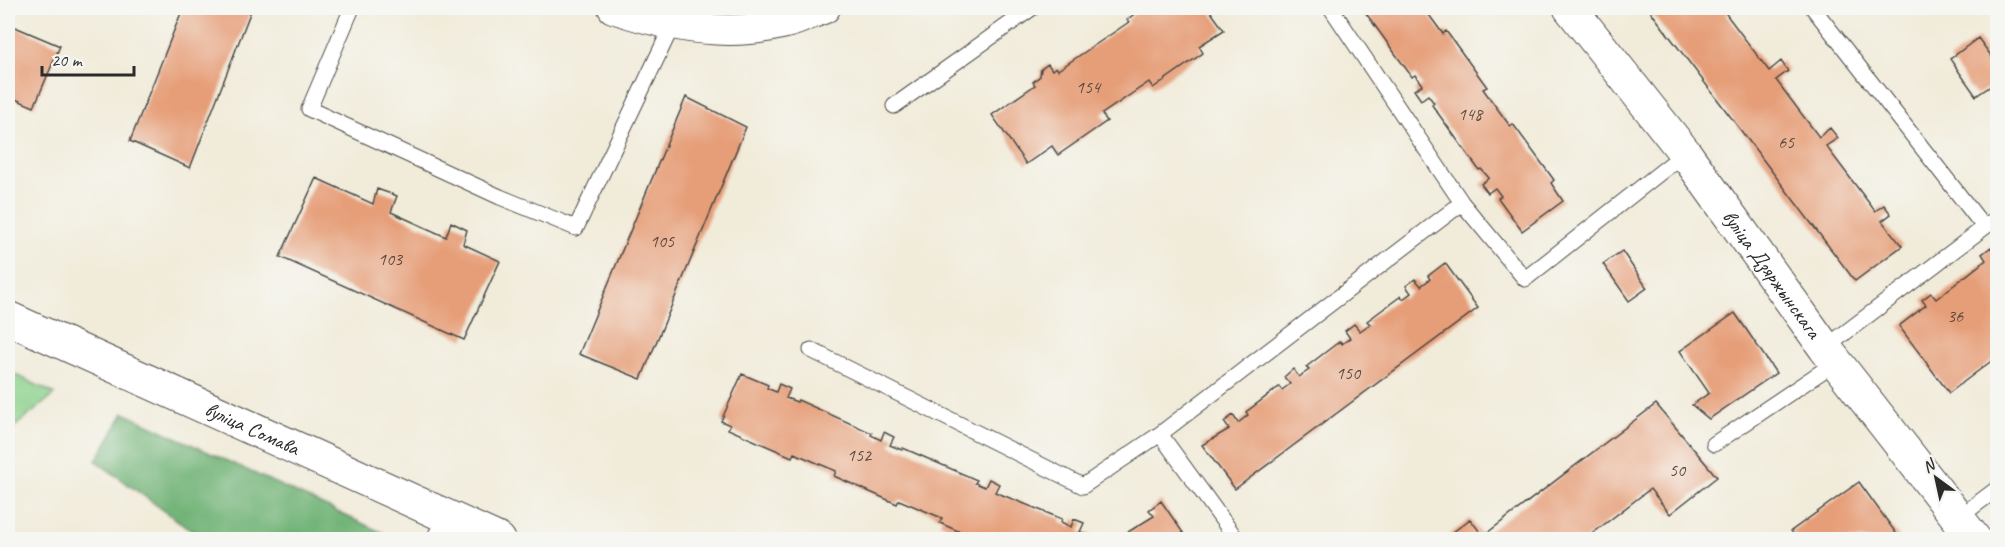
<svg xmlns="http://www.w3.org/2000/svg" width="2005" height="547" viewBox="0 0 2005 547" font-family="Caveat,sans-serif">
  <rect width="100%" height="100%" fill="#f6f6f2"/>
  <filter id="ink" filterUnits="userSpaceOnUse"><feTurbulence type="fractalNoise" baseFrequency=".0167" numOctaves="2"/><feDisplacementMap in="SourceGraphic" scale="12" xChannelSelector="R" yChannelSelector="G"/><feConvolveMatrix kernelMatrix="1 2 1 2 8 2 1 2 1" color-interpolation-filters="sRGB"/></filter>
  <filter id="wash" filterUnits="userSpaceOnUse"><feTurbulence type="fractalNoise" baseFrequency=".008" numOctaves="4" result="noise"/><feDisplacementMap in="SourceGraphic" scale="24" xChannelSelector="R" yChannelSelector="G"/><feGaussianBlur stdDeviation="1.35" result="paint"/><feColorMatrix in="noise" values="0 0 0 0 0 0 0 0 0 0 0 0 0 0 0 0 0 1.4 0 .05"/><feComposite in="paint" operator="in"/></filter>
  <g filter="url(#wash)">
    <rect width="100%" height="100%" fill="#f1ebd9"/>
    <path fill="#8ad08a" stroke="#5a7e5a" stroke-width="1.5" d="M 8,371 L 55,394 L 8,432 Z"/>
    <path fill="#6fb276" stroke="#4d6e50" stroke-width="1.5" d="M 124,413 L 396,539 L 203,539 L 96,461 Z"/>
    <g id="blocks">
      <path fill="#e69e78" d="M 183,8 L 252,8 L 190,168 L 130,141 Z
        M 1137,8 L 1208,8 L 1224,30 L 1199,46 L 1203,53 L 1153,88 L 1149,82 L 1102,114 L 1107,121 L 1058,155 L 1052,146 L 1026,164 L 992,115 L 1035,85 L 1033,82 L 1040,76 L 1041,69 L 1048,64 L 1052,70 L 1056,67 L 1058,70 L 1129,22 L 1127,20 L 1134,14 L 1133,11 Z
        M 1365,8 L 1424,8 L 1443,34 L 1446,31 L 1487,87 L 1483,89 L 1510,126 L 1513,124 L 1554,180 L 1551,183 L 1563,201 L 1522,231 L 1498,198 L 1501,196 L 1495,188 L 1488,193 L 1481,184 L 1489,178 L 1481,169 L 1479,170 L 1432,105 L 1434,103 L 1428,95 L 1421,100 L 1414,90 L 1422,85 L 1415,75 L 1412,77 L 1365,12 Z
        M 1648,8 L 1735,8 L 1726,14 L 1769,71 L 1781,61 L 1788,71 L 1776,80 L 1819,137 L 1830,128 L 1838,138 L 1826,146 L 1875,211 L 1884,205 L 1891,214 L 1882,221 L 1902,246 L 1855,281 Z
        M 8,24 L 60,46 L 34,107 L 8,96 Z
        M 1978,38 L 1998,65 L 1998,81 L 1976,96 L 1950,59 Z
        M 686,97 L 746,127 L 641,379 L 579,354 Z
        M 316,178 L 373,204 L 377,189 L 397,196 L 391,212 L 446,237 L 451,222 L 467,230 L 463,244 L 500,261 L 464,340 L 280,257 Z
        M 1991,247 L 1996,254 L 1998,252 L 1998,356 L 1949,393 L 1899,326 L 1926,305 L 1922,300 L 1931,293 L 1936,299 L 1986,260 L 1982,254 Z
        M 1622,251 L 1647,288 L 1629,301 L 1603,264 Z
        M 1445,263 L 1478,308 L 1235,489 L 1202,445 L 1229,429 L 1224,422 L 1233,415 L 1238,423 L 1248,415 L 1246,412 L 1279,387 L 1282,390 L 1290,384 L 1284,377 L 1293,369 L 1299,377 L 1309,370 L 1306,367 L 1340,341 L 1342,344 L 1350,338 L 1345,331 L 1354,324 L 1360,331 L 1370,324 L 1367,321 L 1401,296 L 1403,299 L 1411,293 L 1406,286 L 1415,279 L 1421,286 L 1430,279 L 1428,276 Z
        M 1735,313 L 1776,373 L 1709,419 L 1692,405 L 1709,393 L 1680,351 Z
        M 742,374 L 768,385 L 767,388 L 776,392 L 779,384 L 790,389 L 786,398 L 797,402 L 798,400 L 872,433 L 871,435 L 881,440 L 884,432 L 894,437 L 890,445 L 902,450 L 903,448 L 977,480 L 975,483 L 985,487 L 989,479 L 999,484 L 995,492 L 1062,519 L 1061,522 L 1071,527 L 1074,519 L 1084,523 L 1080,532 L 1107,540 L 978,540 L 940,523 L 942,518 L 899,500 L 897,504 L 834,476 L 836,471 L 794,453 L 792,457 L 728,429 L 730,425 L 721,421 Z
        M 1656,404 L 1717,477 L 1670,514 L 1650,489 L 1584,540 L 1443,540 L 1470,519 L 1483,536 Z
        M 1859,482 L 1901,540 L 1798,540 L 1791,531 Z
        M 1161,501 L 1188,540 L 1115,540 L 1154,516 L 1149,510 Z"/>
    </g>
  </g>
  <g filter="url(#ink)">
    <use href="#blocks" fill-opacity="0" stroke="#494845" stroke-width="1.5"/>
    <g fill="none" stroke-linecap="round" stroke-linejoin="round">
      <defs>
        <path id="service" d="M 352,8 L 309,109 L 500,197 L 576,228 L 672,26
          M 1331,8 L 1462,203 L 1525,279 L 1685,153
          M 1813,8 L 1984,227
          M 894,106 L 1032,8
          M 1825,348 L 1998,217
          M 811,350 L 1083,486 L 1160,434 L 1462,203
          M 1160,434 L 1237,540
          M 1714,444 L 1836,362
          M 1958,518 L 1998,488
          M 433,540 L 447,515"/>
        <path id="minor" d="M 613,8 C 668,27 728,38 786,23 C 799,20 812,13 825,8"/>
        <g id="tertiary">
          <path id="s1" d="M 1570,8 L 1685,153 L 1825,348 L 1975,540"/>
          <path id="s2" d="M 8,318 L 499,540"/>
        </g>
      </defs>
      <use href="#service" stroke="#494845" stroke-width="17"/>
      <use href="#minor" stroke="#494845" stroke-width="32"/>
      <use href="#tertiary" stroke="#494845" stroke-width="35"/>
      <use href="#service" stroke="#fff" stroke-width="15"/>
      <use href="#minor" stroke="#fff" stroke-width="30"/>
      <use href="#tertiary" stroke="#fff" stroke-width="33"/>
    </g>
  </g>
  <g text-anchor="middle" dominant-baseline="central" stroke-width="6" stroke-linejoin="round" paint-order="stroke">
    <g font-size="18" fill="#5a483e">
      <text x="1088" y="87">154</text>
      <text x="1470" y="114">148</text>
      <text x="1786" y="142">65</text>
      <text x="662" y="241">105</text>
      <text x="390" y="259">103</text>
      <text x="1955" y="316">36</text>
      <text x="1348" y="373">150</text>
      <text x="859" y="455">152</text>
      <text x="1677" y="470">50</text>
    </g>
    <g font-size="21" fill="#2b2b2b" stroke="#f6f6f2">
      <text stroke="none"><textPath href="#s1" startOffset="334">вуліца Дзяржынскага</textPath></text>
      <text stroke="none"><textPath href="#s2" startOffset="268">вуліца Сомава</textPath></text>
    </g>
  </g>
  <rect width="2005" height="547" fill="none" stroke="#f6f6f2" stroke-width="30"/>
  <g transform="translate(1936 478) rotate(327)" stroke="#f6f6f2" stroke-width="4.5" paint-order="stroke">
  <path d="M0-4.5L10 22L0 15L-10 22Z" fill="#2b2b2b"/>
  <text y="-9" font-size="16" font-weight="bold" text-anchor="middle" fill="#2b2b2b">N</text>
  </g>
  <path d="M42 66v9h92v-9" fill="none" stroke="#2b2b2b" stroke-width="3"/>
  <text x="51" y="66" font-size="18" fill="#2b2b2b" stroke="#f6f6f2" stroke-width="4.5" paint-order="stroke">20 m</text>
</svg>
